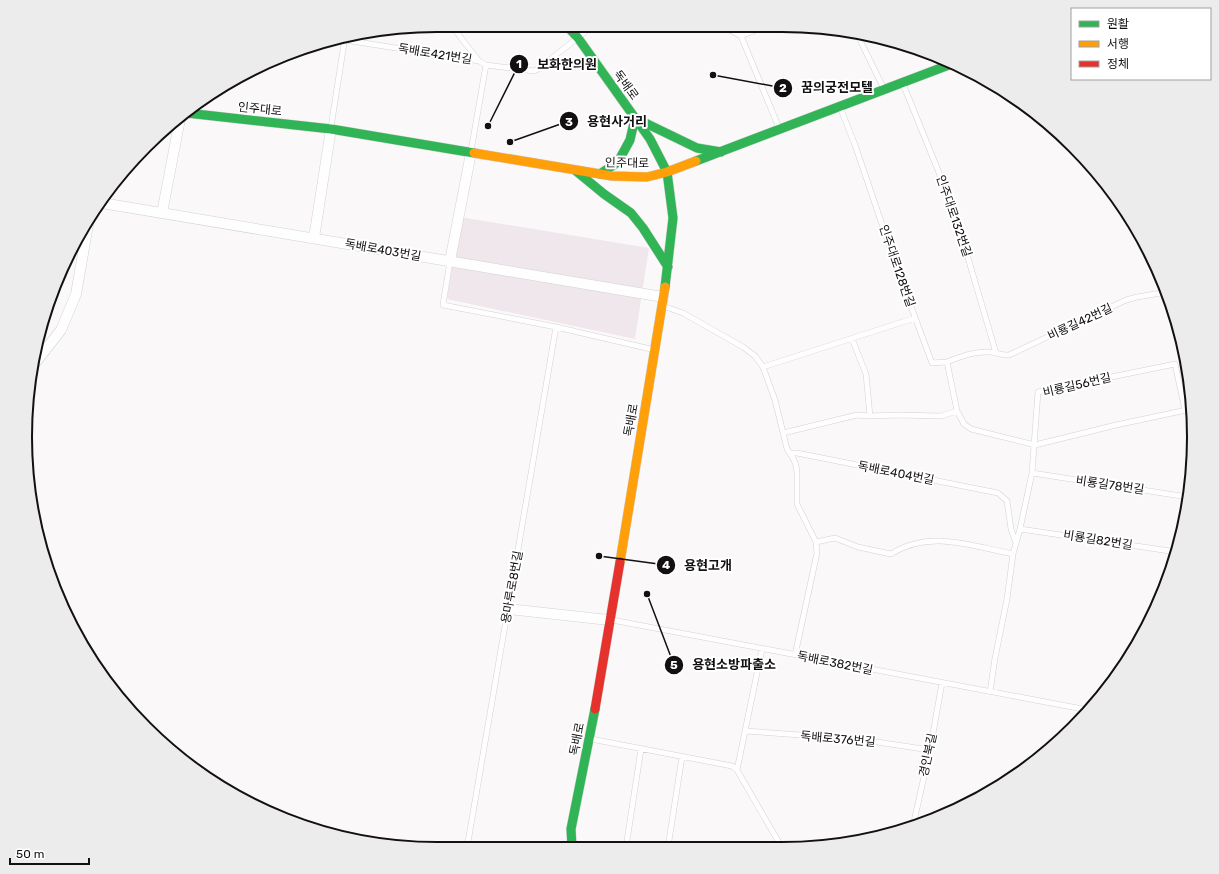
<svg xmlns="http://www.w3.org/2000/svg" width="1219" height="874" viewBox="0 0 1219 874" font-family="Rubik,'Noto Sans KR',sans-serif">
  <rect width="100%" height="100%" fill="#fbf8f9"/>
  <path fill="#efe7eb" d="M 460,217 L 649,248 L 635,339 L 447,299 Z"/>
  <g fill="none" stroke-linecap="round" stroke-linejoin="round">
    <defs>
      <path id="lane" d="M 451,25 L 479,61
        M 721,25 L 741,36 L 779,128
        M 856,32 L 884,89
        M 741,36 L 768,25
        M 345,40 L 479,61 L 486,65 L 534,71 L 538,69 L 594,25
        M 903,84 L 953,207 L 996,353
        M 840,107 L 855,145 L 900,277 L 932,363 L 947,362 L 957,411 L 964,424 L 971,429 L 1035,445 L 1116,425 L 1191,409
        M 331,127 L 345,37
        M 471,151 L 486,65
        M 450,261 L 443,305 L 556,327 L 655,350
        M 663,306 L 683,313 L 743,347 L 755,356 L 763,367 L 775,400 L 787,449 L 793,458 L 796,465 L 797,473 L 797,504 L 816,542 L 817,553 L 795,655
        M 852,339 L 866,374 L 870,416
        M 947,362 C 962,356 975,351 990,352 C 997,352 1002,356 1009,355 L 1126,300 L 1137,297 L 1167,292
        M 763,367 L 915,318
        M 783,433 L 857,415 L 870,416 L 898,415 L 941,416 L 957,411
        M 790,453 L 797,453 L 998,493 L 1007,501 L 1011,529 L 1016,543
        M 1032,473 L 1188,497
        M 1020,529 L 1177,552
        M 816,542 L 835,538 L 858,547 L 891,554 C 930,529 971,546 1013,554
        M 612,620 L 1088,710
        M 990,692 L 995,658 L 1007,599 L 1013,554 L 1020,529 L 1032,473 L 1038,392 L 1175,364 L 1185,410
        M 745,731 L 857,739 L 930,750
        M 591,739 L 732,766 L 737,770 L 781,846
        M 737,770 L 762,649
        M 913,826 L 930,750 L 942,683
        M 626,847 L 641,749
        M 668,847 L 682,757
        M 467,848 L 556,327"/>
      <path id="street" d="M 102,203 L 663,297
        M 162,213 L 180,119
        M 314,238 L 331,129
        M 450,261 L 471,153
        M 32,367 L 61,330 L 76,294 L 88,225
        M 508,609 L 609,620"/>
      <path id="fast" d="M 566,25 L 578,38 L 650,139 L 667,172 L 673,218 L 665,287
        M 187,113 L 331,129 L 474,153
        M 696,161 L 954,63
        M 576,171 L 604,194 L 631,213 L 643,228 L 668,267
        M 600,174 L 618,162 L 630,140 L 635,118 L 697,148 L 721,152
        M 572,847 L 571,829 L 595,709"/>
      <path id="slow" d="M 474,153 L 612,176 L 647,177 L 667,172 L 696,161
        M 620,562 L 665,287"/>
      <path id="jam" d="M 595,709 L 620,562"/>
    </defs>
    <use href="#lane" stroke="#d3d2d2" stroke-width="6"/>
    <use href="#street" stroke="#d3d2d2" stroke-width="11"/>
    <use href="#fast" stroke="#d3d2d2" stroke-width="10"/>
    <use href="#slow" stroke="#d3d2d2" stroke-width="10"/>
    <use href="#jam" stroke="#d3d2d2" stroke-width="10"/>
    <use href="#lane" stroke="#fefefe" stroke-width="5"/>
    <use href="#street" stroke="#fefefe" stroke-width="10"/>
    <use href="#fast" stroke="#30b455" stroke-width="9"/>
    <use href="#slow" stroke="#ff9f0a" stroke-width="9"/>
    <use href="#jam" stroke="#e5322d" stroke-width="9"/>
  </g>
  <g text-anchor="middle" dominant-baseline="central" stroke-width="4" stroke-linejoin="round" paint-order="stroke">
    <g font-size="12" fill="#121011" stroke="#fff">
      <text transform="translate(435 54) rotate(9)">독배로421번길</text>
      <text transform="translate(626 85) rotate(54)">독배로</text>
      <text transform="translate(260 109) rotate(6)">인주대로</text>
      <text transform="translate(627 163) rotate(1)">인주대로</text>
      <text transform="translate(954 216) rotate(71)">인주대로132번길</text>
      <text transform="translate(383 250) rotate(10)">독배로403번길</text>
      <text transform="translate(897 266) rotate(71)">인주대로128번길</text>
      <text transform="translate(1080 322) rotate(-25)">비룡길42번길</text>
      <text transform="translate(1077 385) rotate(-13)">비룡길56번길</text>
      <text transform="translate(631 420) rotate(-80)">독배로</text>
      <text transform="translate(896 473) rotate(11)">독배로404번길</text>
      <text transform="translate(1110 485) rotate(8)">비룡길78번길</text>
      <text transform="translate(1098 540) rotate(9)">비룡길82번길</text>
      <text transform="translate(512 587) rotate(-80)">용마루로8번길</text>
      <text transform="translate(835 663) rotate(11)">독배로382번길</text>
      <text transform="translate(577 739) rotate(-79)">독배로</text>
      <text transform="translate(838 739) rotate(5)">독배로376번길</text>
      <text transform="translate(928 755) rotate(-78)">경인북길</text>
    </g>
  </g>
  <path d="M0 0H1219V874H0ZM437 32H782A405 405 0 0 1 1187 437V437A405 405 0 0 1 782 842H437A405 405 0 0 1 32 437V437A405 405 0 0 1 437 32Z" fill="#ececec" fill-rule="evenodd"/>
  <path fill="none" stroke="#121011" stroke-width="2" d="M437 32H782A405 405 0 0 1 1187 437V437A405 405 0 0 1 782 842H437A405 405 0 0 1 32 437V437A405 405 0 0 1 437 32Z"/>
  <path fill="none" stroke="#121011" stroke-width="1.5" d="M488 126L519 64M713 75L783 88M510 142L569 121M599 556L666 565M647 594L674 665"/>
  <g fill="#121011" stroke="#fff" stroke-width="1.5">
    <circle cx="488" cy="126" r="4"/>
    <circle cx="713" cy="75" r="4"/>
    <circle cx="510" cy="142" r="4"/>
    <circle cx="599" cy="556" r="4"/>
    <circle cx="647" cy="594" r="4"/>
    <circle cx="519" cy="64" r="10"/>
    <circle cx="783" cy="88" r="10"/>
    <circle cx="569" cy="121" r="10"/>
    <circle cx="666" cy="565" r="10"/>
    <circle cx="674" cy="665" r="10"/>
  </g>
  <g font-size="12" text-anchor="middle" font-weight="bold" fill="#fff">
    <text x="519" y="68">1</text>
    <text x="783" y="92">2</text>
    <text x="569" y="126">3</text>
    <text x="666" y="569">4</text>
    <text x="674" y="669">5</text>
  </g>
  <g font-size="13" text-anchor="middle" font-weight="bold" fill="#121011" stroke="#fff" stroke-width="4" stroke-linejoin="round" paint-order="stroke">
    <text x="567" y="69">보화한의원</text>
    <text x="837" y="92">꿈의궁전모텔</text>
    <text x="617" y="126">용현사거리</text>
    <text x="708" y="570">용현고개</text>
    <text x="734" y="669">용현소방파출소</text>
  </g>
  <rect x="1071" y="8" width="140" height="72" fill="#ffffff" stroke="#a09fa0"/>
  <rect x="1079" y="21" width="20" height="6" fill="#30b455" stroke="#a09fa0"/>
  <text x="1107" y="28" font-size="12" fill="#121011">원활</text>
  <rect x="1079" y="41" width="20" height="6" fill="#ff9f0a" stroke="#a09fa0"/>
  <text x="1107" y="48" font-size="12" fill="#121011">서행</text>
  <rect x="1079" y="61" width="20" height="6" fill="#e5322d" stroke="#a09fa0"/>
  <text x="1107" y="68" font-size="12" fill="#121011">정체</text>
  <path d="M10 858v6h79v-6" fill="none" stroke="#121011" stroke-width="2"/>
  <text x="16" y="858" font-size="12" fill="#121011" stroke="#ffffff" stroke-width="3" paint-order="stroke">50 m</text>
</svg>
